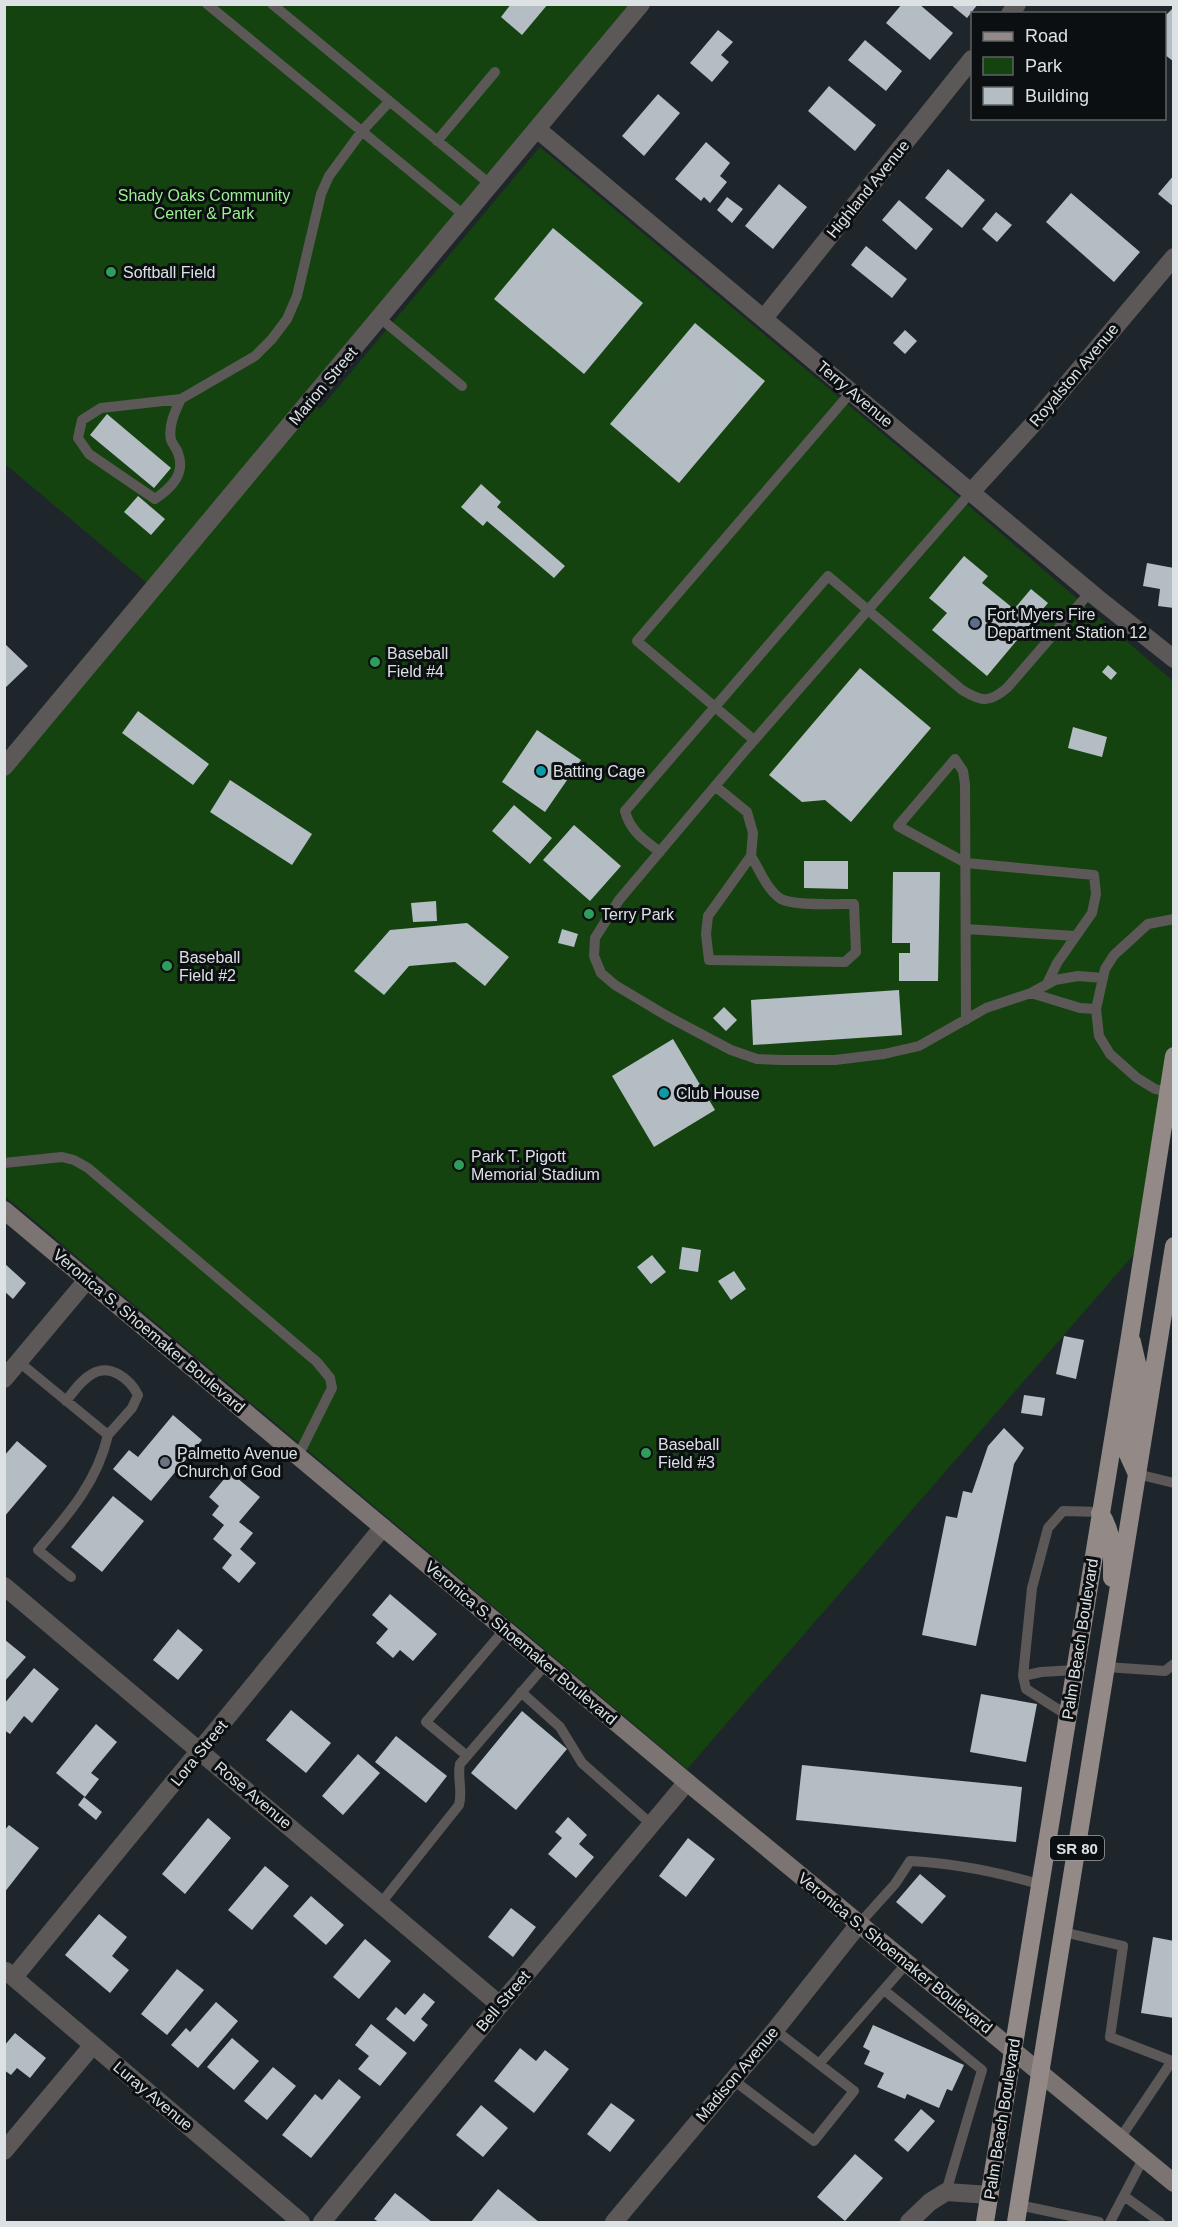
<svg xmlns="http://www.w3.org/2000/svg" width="1178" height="2227" viewBox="0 0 1178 2227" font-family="Arial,sans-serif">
  <rect width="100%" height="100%" fill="#1f262b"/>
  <path fill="#154310" d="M 4,5 L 633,5 L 147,583 L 5,464 Z
    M 540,147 L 962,500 L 1173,681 L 1173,1042 L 1142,1245 L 687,1769 L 5,1196 L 5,773 L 312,402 L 320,409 Z"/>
  <path fill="#b4bdc3" d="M 511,4 L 548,4 L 522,35 L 501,17 Z
    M 902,4 L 919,4 L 953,33 L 930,60 L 886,23 Z
    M 950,4 L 978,4 L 967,18 Z
    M 1174,7 L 1174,62 L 1164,54 L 1164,17 Z
    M 718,30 L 733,42 L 721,55 L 729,62 L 712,82 L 690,63 Z
    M 865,40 L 902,71 L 886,91 L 848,60 Z
    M 829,86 L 876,125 L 855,151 L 808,111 Z
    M 658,94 L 680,113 L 644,156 L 622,136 Z
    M 706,142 L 730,163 L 720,176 L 727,182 L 710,203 L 704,197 L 701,201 L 675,179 Z
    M 948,169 L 985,200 L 962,228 L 925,198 Z
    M 1174,175 L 1174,207 L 1158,194 Z
    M 779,184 L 807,207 L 773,249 L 745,226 Z
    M 1071,193 L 1140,252 L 1114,282 L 1046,222 Z
    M 727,197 L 743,209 L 732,223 L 717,210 Z
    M 899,200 L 933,229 L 916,250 L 882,220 Z
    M 996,212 L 1012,225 L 997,242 L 982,229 Z
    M 553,228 L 643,303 L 584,374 L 494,299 Z
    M 866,246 L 907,279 L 892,298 L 851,265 Z
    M 695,323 L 765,381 L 679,483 L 610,424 Z
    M 905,330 L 917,341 L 905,354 L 893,343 Z
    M 107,414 L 171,468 L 154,488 L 90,435 Z
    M 481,484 L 501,502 L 497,507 L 565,566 L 554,578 L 487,521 L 483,526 L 461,507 Z
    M 138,496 L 165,519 L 151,535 L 124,512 Z
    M 964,556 L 988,576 L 982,583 L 1014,609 L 1031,589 L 1048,603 L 987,676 L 932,630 L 947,613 L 929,598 Z
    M 1147,563 L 1174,568 L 1174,608 L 1158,606 L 1160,589 L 1143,586 Z
    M 4,643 L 28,666 L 4,689 Z
    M 1108,665 L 1117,673 L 1111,680 L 1102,672 Z
    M 860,668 L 931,728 L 851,822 L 825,800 L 802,802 L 769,775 Z
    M 138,711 L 209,764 L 193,785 L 122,733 Z
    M 1073,727 L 1107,737 L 1102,757 L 1068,748 Z
    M 537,730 L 581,760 L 545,812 L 502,782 Z
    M 230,780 L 312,834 L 292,865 L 210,812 Z
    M 514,805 L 552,838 L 530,864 L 492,831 Z
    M 574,825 L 621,866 L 590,901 L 543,860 Z
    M 804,861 L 848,861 L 848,889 L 804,888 Z
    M 893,872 L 940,872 L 938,981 L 899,981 L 899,953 L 910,953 L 910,943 L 892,943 Z
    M 436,901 L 437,921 L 413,922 L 411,903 Z
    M 467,923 L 509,957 L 485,986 L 455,962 L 409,966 L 384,995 L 354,971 L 390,930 Z
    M 562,929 L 578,934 L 574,947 L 558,943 Z
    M 899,990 L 902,1035 L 753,1045 L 751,1000 Z
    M 724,1007 L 737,1020 L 726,1031 L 713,1018 Z
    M 673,1039 L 715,1110 L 654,1147 L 612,1076 Z
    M 682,1247 L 701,1250 L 698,1272 L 679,1269 Z
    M 652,1255 L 666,1272 L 651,1284 L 637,1267 Z
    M 4,1263 L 26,1283 L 13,1299 L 4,1291 Z
    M 734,1271 L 746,1289 L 731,1300 L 718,1281 Z
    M 1064,1336 L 1084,1340 L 1076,1379 L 1056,1374 Z
    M 1024,1395 L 1045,1398 L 1042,1416 L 1021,1413 Z
    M 173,1415 L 202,1440 L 151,1501 L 113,1469 L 129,1450 L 138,1457 Z
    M 1004,1428 L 1024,1448 L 1014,1464 L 976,1646 L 922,1635 L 946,1516 L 957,1518 L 963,1491 L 972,1493 L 988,1446 Z
    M 17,1441 L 47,1466 L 4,1517 L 4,1456 Z
    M 230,1472 L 260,1497 L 239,1522 L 253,1533 L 240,1549 L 256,1563 L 239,1583 L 222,1568 L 232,1555 L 213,1539 L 224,1525 L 212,1515 L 219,1506 L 209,1497 Z
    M 113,1496 L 144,1521 L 102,1572 L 71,1547 Z
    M 390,1594 L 437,1634 L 413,1661 L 400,1650 L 393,1658 L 376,1643 L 388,1629 L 372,1615 Z
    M 178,1629 L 203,1650 L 178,1680 L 153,1660 Z
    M 4,1639 L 26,1657 L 4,1682 Z
    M 34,1668 L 59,1689 L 32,1723 L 24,1716 L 10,1734 L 4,1730 L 4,1704 Z
    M 981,1694 L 1037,1704 L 1026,1762 L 970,1752 Z
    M 291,1710 L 331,1743 L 306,1773 L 266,1740 Z
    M 522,1711 L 567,1749 L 516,1810 L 471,1773 Z
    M 96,1724 L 117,1742 L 91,1773 L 99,1779 L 85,1797 L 56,1773 Z
    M 396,1736 L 447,1776 L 426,1803 L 375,1762 Z
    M 358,1754 L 380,1773 L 343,1815 L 322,1796 Z
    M 802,1765 L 1022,1787 L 1016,1842 L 796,1820 Z
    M 84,1797 L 102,1812 L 96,1820 L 78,1805 Z
    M 568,1817 L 587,1835 L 579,1844 L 594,1857 L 576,1878 L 548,1854 L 562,1838 L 555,1832 Z
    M 208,1818 L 231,1838 L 185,1894 L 162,1874 Z
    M 9,1825 L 39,1848 L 4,1893 L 4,1831 Z
    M 688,1838 L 715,1859 L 686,1897 L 659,1876 Z
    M 265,1866 L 289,1886 L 252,1930 L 228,1910 Z
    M 920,1874 L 946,1896 L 922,1924 L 896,1902 Z
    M 311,1896 L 344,1925 L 326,1945 L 293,1916 Z
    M 511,1908 L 536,1927 L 513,1957 L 488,1937 Z
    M 99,1914 L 127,1937 L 112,1956 L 129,1970 L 110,1993 L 65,1955 Z
    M 1153,1937 L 1174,1941 L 1174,2018 L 1141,2013 Z
    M 365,1939 L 391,1961 L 359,1999 L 333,1977 Z
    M 177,1969 L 204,1990 L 167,2035 L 141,2014 Z
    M 424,1993 L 435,2002 L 421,2019 L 428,2025 L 414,2042 L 386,2019 L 396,2007 L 405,2015 Z
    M 216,2002 L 238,2021 L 198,2068 L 171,2045 L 186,2028 L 190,2032 Z
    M 371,2024 L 407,2053 L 380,2086 L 358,2069 L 369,2056 L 355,2045 Z
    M 873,2025 L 964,2065 L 952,2091 L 947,2089 L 939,2108 L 907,2094 L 905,2099 L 877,2087 L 884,2073 L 864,2064 L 870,2051 L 863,2047 Z
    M 15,2033 L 46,2058 L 30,2078 L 17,2068 L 11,2075 L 4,2070 L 4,2046 Z
    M 232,2038 L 259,2061 L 234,2090 L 207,2067 Z
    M 520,2048 L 536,2061 L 545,2050 L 569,2069 L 534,2113 L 494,2081 Z
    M 273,2067 L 296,2086 L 267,2120 L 244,2101 Z
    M 339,2079 L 361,2097 L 311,2158 L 282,2135 L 315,2094 L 322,2100 Z
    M 611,2103 L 635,2120 L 610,2152 L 587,2134 Z
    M 481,2105 L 508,2128 L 483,2157 L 456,2135 Z
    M 921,2109 L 935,2121 L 908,2152 L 894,2140 Z
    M 855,2154 L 883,2178 L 845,2221 L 817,2197 Z
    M 498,2189 L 539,2222 L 471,2222 Z
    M 395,2193 L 432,2222 L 379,2222 L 374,2219 Z"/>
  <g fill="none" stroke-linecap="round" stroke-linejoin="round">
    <path stroke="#5c5857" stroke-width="10" d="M 207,4 L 465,216
      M 272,4 L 491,185
      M 437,141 L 495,72
      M 380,318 L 462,386
      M 181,399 C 175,411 168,426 171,440 C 173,445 177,449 178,453 C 186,474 171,488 155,499 L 89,454 L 78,438 L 82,420 L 101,408 L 181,399 L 255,356 L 272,339 L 287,319 L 297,296 L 321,194 L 329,176 L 362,131 L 389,102
      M 972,491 L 743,753 L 619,900 L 595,938 L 594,956 L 601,973 L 615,985 L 667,1016 L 731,1050 L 757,1059 L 781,1060 L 835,1060 L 884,1054 L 919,1046 L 986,1008 L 1031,993 L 1055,980 L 1078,976 L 1103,978
      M 754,740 L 637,641 L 852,391
      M 715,786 L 747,812 L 753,833 L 751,856 L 708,916 L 706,934 L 709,960 L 845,962 L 856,952 L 854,904 C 838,904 794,906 781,899 C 767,890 759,869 751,856
      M 660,852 C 644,840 630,831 625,811 L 828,576 L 962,690 C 982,702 989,703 1007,688 L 1090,592
      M 966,929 L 1075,936
      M 1031,993 L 1080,1008 L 1096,1009
      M 966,1020 L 965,784 L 963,771 L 955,759 L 898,826 L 966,863 L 1094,875 L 1096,894 L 1092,913 L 1057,963 L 1047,984
      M 1168,1092 L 1155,1089 L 1137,1078 L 1110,1054 L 1099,1036 L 1096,1009 L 1105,969 L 1114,955 L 1148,924 L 1174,919
      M 4,1163 L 62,1157 L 74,1160 L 88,1168 L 317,1362 L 330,1378 L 332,1388 L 298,1456
      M 19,1362 L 108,1435 L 132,1408 L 138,1395 C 130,1379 110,1363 92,1374 C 81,1380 74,1391 66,1401
      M 1137,1474 L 1174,1483
      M 71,1577 L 38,1550 C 69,1514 97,1482 108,1435
      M 1106,1667 L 1165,1671 L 1174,1664
      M 1023,1676 L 1041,1672 L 1075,1670
      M 521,1692 L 560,1727 L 582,1763 L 651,1824
      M 1067,1715 L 1026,1689 L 1023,1676 L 1032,1588 L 1048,1528 L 1063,1511 L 1100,1512
      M 466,1755 L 426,1722 L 505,1629
      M 381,1903 L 459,1805 C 463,1790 457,1778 460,1764 L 546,1664
      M 859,1924 L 895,1884 L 910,1861 C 954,1863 997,1872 1039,1884
      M 1063,1932 L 1123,1946 L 1110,2037 L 1172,2061 L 1119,2140
      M 884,1990 L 982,2070 L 946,2192
      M 775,2030 L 819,2064 L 907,1963
      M 732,2079 L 814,2141 L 854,2091 L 819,2064
      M 1124,2196 L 1160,2222
      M 1019,2205 L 1099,2222
      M 1110,2222 L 1143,2159"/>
    <path stroke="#5c5857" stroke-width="18" d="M 1010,14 L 1017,4
      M 537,129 L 1096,597 L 1174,659
      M 764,318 L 972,59
      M 972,491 L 1035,422 L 1174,257
      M 4,767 L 641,4
      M 4,1379 L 87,1280
      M 4,1586 L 500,2005
      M 6,1971 L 301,2222
      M 14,1977 L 383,1527
      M 4,2151 L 93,2045
      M 322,2222 L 500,2005 L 687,1782
      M 614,2222 L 775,2030 L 859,1924
      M 909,2222 L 930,2202 L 946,2192 L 990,2195"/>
    <path stroke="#7b7473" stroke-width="18" d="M 4,1210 L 687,1782 L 1174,2183"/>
    <path stroke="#938a88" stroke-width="18" d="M 1132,1342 L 1139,1372 L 1127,1452 L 1137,1474
      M 1100,1513 C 1114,1533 1112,1555 1112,1578
      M 985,2222 L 1130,1336 L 1174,1056
      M 1016,2222 L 1174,1246"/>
  </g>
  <g fill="#2e9e5b" stroke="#0c0f11" stroke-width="2">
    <circle cx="111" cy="272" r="6"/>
    <circle cx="375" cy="662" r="6"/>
    <circle cx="589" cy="914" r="6"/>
    <circle cx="167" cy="966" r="6"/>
    <circle cx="459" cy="1165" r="6"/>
    <circle cx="646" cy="1453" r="6"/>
  </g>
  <circle fill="#5c6f8a" stroke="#0c0f11" stroke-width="2" cx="975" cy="623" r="6"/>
  <g fill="#0f9aa8" stroke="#0c0f11" stroke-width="2">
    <circle cx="541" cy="771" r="6"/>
    <circle cx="664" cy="1093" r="6"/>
  </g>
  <circle fill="#6b7280" stroke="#0c0f11" stroke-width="2" cx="165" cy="1462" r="6"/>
  <g text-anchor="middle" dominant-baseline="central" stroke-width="6" stroke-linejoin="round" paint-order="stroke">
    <rect fill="#0c0f11" stroke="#9ea2a5" stroke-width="1.5" x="1050" y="1836" width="54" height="24" rx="4.5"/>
    <g font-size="15" font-weight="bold" fill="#dce1e4">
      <text x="1077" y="1848">SR 80</text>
    </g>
    <g font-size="16" fill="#dce1e4" stroke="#0c0f11">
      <text transform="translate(868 189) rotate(-51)">Highland Avenue</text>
      <text transform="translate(1074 375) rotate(-50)">Royalston Avenue</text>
      <text transform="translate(323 386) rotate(-50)">Marion Street</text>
      <text transform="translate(855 394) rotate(40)">Terry Avenue</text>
      <text transform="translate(149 1331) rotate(40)">Veronica S. Shoemaker Boulevard</text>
      <text transform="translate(1080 1639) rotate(-81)">Palm Beach Boulevard</text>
      <text transform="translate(521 1643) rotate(40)">Veronica S. Shoemaker Boulevard</text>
      <text transform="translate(199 1753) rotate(-51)">Lora Street</text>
      <text transform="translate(253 1795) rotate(40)">Rose Avenue</text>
      <text transform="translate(895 1953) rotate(39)">Veronica S. Shoemaker Boulevard</text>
      <text transform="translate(503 2001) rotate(-50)">Bell Street</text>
      <text transform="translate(737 2074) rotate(-50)">Madison Avenue</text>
      <text transform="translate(153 2096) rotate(40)">Luray Avenue</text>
      <text transform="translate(1002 2119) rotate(-81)">Palm Beach Boulevard</text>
    </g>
    <g font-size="16" fill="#9bf191" stroke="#0c0f11">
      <text x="204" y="195">Shady Oaks Community<tspan x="204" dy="18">Center &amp; Park</tspan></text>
    </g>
    <g font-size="16" fill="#dce1e4" stroke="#0c0f11" text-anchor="start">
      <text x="123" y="272">Softball Field</text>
      <text x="987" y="614">Fort Myers Fire<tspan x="987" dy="18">Department Station 12</tspan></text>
      <text x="387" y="653">Baseball<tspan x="387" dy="18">Field #4</tspan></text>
      <text x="553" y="771">Batting Cage</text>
      <text x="601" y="914">Terry Park</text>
      <text x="179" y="957">Baseball<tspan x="179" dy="18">Field #2</tspan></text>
      <text x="676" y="1093">Club House</text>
      <text x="471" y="1156">Park T. Pigott<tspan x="471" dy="18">Memorial Stadium</tspan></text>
      <text x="658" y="1444">Baseball<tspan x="658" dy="18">Field #3</tspan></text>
      <text x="177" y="1453">Palmetto Avenue<tspan x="177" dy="18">Church of God</tspan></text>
    </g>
  </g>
  <rect width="1178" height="2227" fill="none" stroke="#dce1e4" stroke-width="12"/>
  <rect x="971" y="12" width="195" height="108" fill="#0c0f11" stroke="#5f6365" stroke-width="1.5"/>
  <rect x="983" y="32" width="30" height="9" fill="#938a88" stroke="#5f6365" stroke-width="1.5"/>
  <text x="1025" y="42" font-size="18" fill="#dce1e4">Road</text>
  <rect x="983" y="57" width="30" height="18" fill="#154310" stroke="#5f6365" stroke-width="1.5"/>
  <text x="1025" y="72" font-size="18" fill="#dce1e4">Park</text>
  <rect x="983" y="87" width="30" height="18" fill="#b4bdc3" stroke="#5f6365" stroke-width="1.5"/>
  <text x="1025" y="102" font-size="18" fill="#dce1e4">Building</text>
</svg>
